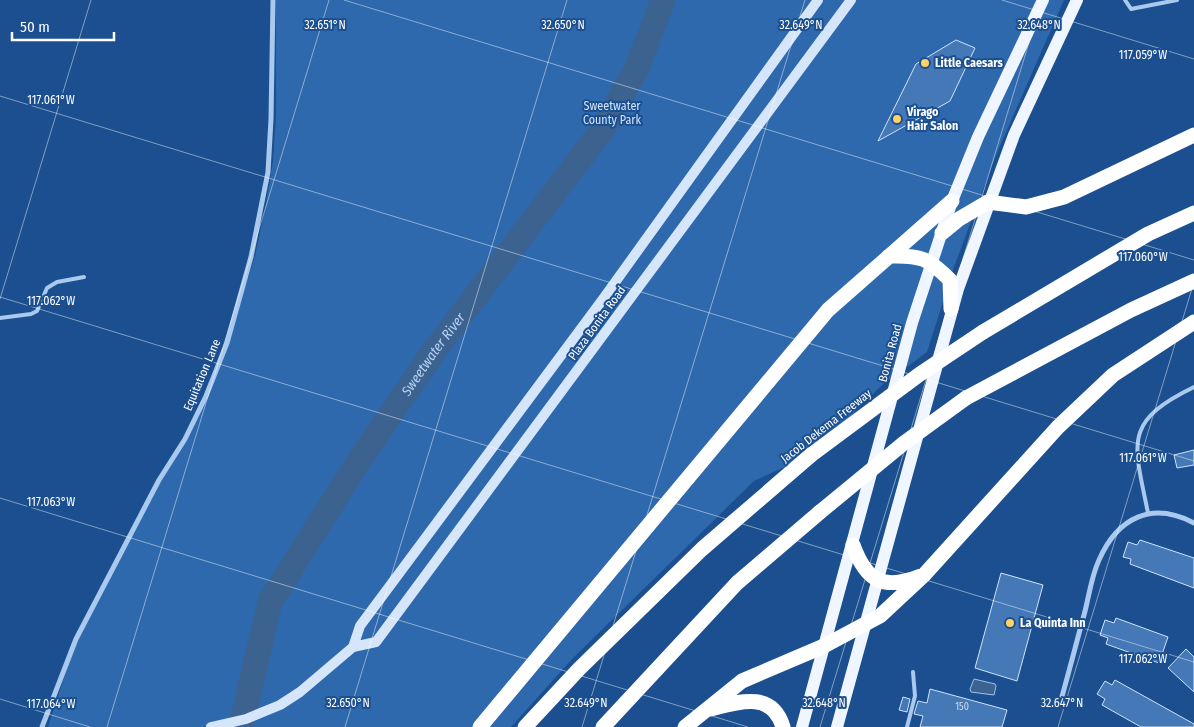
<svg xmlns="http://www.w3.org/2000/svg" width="1194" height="727" viewBox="0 0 1194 727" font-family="'Fira Sans Condensed',sans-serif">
  <rect width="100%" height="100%" fill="#1b4f8f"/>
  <path fill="#2e69ad" d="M 276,0 L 1064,0 L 996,155 L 954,267 L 927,352 L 881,386 L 811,455 L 754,481 L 572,659 L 511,727 L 48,727 L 77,638 L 203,402 L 230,333 L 255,256 L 266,204 L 273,161 L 276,116 Z"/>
  <path fill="#3c6290" stroke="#9cc4f0" d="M 974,679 L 995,684 L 996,686 L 994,695 L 971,692 L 970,689 Z"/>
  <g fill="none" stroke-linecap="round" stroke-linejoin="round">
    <path stroke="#3c6290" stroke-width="25" id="s1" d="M 241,727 L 270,602 L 358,462 L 434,351 L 602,130 L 637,68 L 663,0"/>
  </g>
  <path fill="#4478b7" stroke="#cfe3fa" d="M 956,40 L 975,48 L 950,101 L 878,141 L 916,64 Z
    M 1194,450 L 1194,465 L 1177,468 L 1174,455 Z
    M 1140,540 L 1194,558 L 1194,588 L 1130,564 L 1131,559 L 1123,557 L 1128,542 L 1137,545 Z
    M 1001,573 L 1043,585 L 1017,681 L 975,668 Z
    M 1116,618 L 1168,637 L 1159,663 L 1106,644 L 1108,638 L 1100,635 L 1105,620 L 1114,623 Z
    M 1186,649 L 1194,657 L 1194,692 L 1168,668 Z
    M 1115,680 L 1194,724 L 1194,727 L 1141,727 L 1102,705 L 1105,699 L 1097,694 L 1105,681 L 1112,685 Z
    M 930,689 L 1007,710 L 1002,727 L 920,727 L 923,716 L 914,714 L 918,701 L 927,703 Z
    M 903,697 L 910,699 L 907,712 L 899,710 Z"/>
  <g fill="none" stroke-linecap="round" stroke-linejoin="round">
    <path stroke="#a9c9ee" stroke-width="4" d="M 1125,0 L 1131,9 L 1177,0
      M 0,318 L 31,314 L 37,311 L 47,288 L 57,282 L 84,277
      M 1148,513 C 1134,443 1122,422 1194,387
      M 907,727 L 915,696 L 913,672"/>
    <path stroke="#a9c9ee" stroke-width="5" d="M 1061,700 C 1069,672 1076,644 1084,615 C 1089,597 1091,577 1099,560 C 1118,517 1152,501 1194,523
      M 42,727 L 76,639 L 159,480 L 185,439 L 206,396 L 227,343 L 251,257 L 268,172 L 271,119 L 273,0"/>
    <path stroke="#d6e6fa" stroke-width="10" d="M 353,647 L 360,626 L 603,299 L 818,0
      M 211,727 L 246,719 L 280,705 L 300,692 L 353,647 L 376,642 L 851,0"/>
    <path stroke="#f0f6ff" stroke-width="12" d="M 802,727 L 912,323 L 952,201 L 978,137 L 1043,0
      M 837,727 L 958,289 L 1014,135 L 1077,0"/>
    <path stroke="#fff" stroke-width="15" d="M 942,233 L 959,219 L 988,202 L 1026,207 L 1064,197 L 1194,135
      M 889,256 C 921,255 928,258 950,280 L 951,309
      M 983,332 L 1148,234 L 1194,213
      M 966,398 L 1131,310 L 1194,281
      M 853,545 C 866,581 883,591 921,576
      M 710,709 C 738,702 772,690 783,727
      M 480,727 L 828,310 L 952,201
      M 525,727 L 579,669 L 702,549 L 811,455
      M 603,727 L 737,583 L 820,512
      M 685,727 L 742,681 L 824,646 L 880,616 L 924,575 L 1058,427 L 1113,375 L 1194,322"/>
    <path stroke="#fff" stroke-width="15" d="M 811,455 L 920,374 L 983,332
      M 820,512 L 904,443 L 966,398"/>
  </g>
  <path fill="none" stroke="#fff" stroke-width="1" stroke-opacity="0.45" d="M 344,0 L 1194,260M 1002,0 L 1194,59M 0,96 L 1194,461M 0,297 L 1194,662M 0,299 L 91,0M 0,498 L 748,727M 0,699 L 90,727M 107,727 L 329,0M 345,727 L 567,0M 582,727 L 805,0M 820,727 L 1042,0M 1058,727 L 1194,282"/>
  <g fill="#ffd166" stroke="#1b4f8f" stroke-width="2">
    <circle cx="925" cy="63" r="5"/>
    <circle cx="897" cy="119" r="5"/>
    <circle cx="1010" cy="623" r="5"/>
  </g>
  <g text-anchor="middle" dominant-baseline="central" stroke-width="4" stroke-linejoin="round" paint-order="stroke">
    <g font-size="10" fill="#d0dded">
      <text x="962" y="707">150</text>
    </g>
    <g font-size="12" font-weight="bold" fill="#fff" stroke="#1b4f8f" text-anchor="start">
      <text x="935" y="63">Little Caesars</text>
      <text x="907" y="112">Virago<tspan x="907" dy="14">Hair Salon</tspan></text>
      <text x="1020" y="623">La Quinta Inn</text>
    </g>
    <g font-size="12" fill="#cfe3fa" stroke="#1b4f8f">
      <text x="612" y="106">Sweetwater<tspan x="612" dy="14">County Park</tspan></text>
    </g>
    <g font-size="12" fill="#fff" stroke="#1b4f8f">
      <text transform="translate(597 323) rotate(-54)">Plaza Bonita Road</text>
      <text transform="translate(890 353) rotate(-75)">Bonita Road</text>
      <text transform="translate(202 375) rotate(-67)">Equitation Lane</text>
      <text transform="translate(826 426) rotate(-38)">Jacob Dekema Freeway</text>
    </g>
    <g font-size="14" font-style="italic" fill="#b5d3f5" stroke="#1b4f8f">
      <text stroke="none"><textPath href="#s1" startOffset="425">Sweetwater River</textPath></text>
    </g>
  </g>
  <g font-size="12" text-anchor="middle" fill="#fff" stroke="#1b4f8f" stroke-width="4" stroke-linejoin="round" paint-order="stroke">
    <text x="325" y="29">32.651°N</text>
    <text x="563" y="29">32.650°N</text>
    <text x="801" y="29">32.649°N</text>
    <text x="1039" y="29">32.648°N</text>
    <text x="1143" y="59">117.059°W</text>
    <text x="51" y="104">117.061°W</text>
    <text x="1143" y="261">117.060°W</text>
    <text x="51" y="305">117.062°W</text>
    <text x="1143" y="462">117.061°W</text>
    <text x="51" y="506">117.063°W</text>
    <text x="1143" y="663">117.062°W</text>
    <text x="348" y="707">32.650°N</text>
    <text x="586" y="707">32.649°N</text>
    <text x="824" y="707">32.648°N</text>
    <text x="1062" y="707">32.647°N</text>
    <text x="51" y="708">117.064°W</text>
  </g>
  <path d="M12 32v8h102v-8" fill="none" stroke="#ffffff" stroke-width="2.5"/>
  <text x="20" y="32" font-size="15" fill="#ffffff" stroke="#1b4f8f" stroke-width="4" paint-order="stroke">50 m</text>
</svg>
